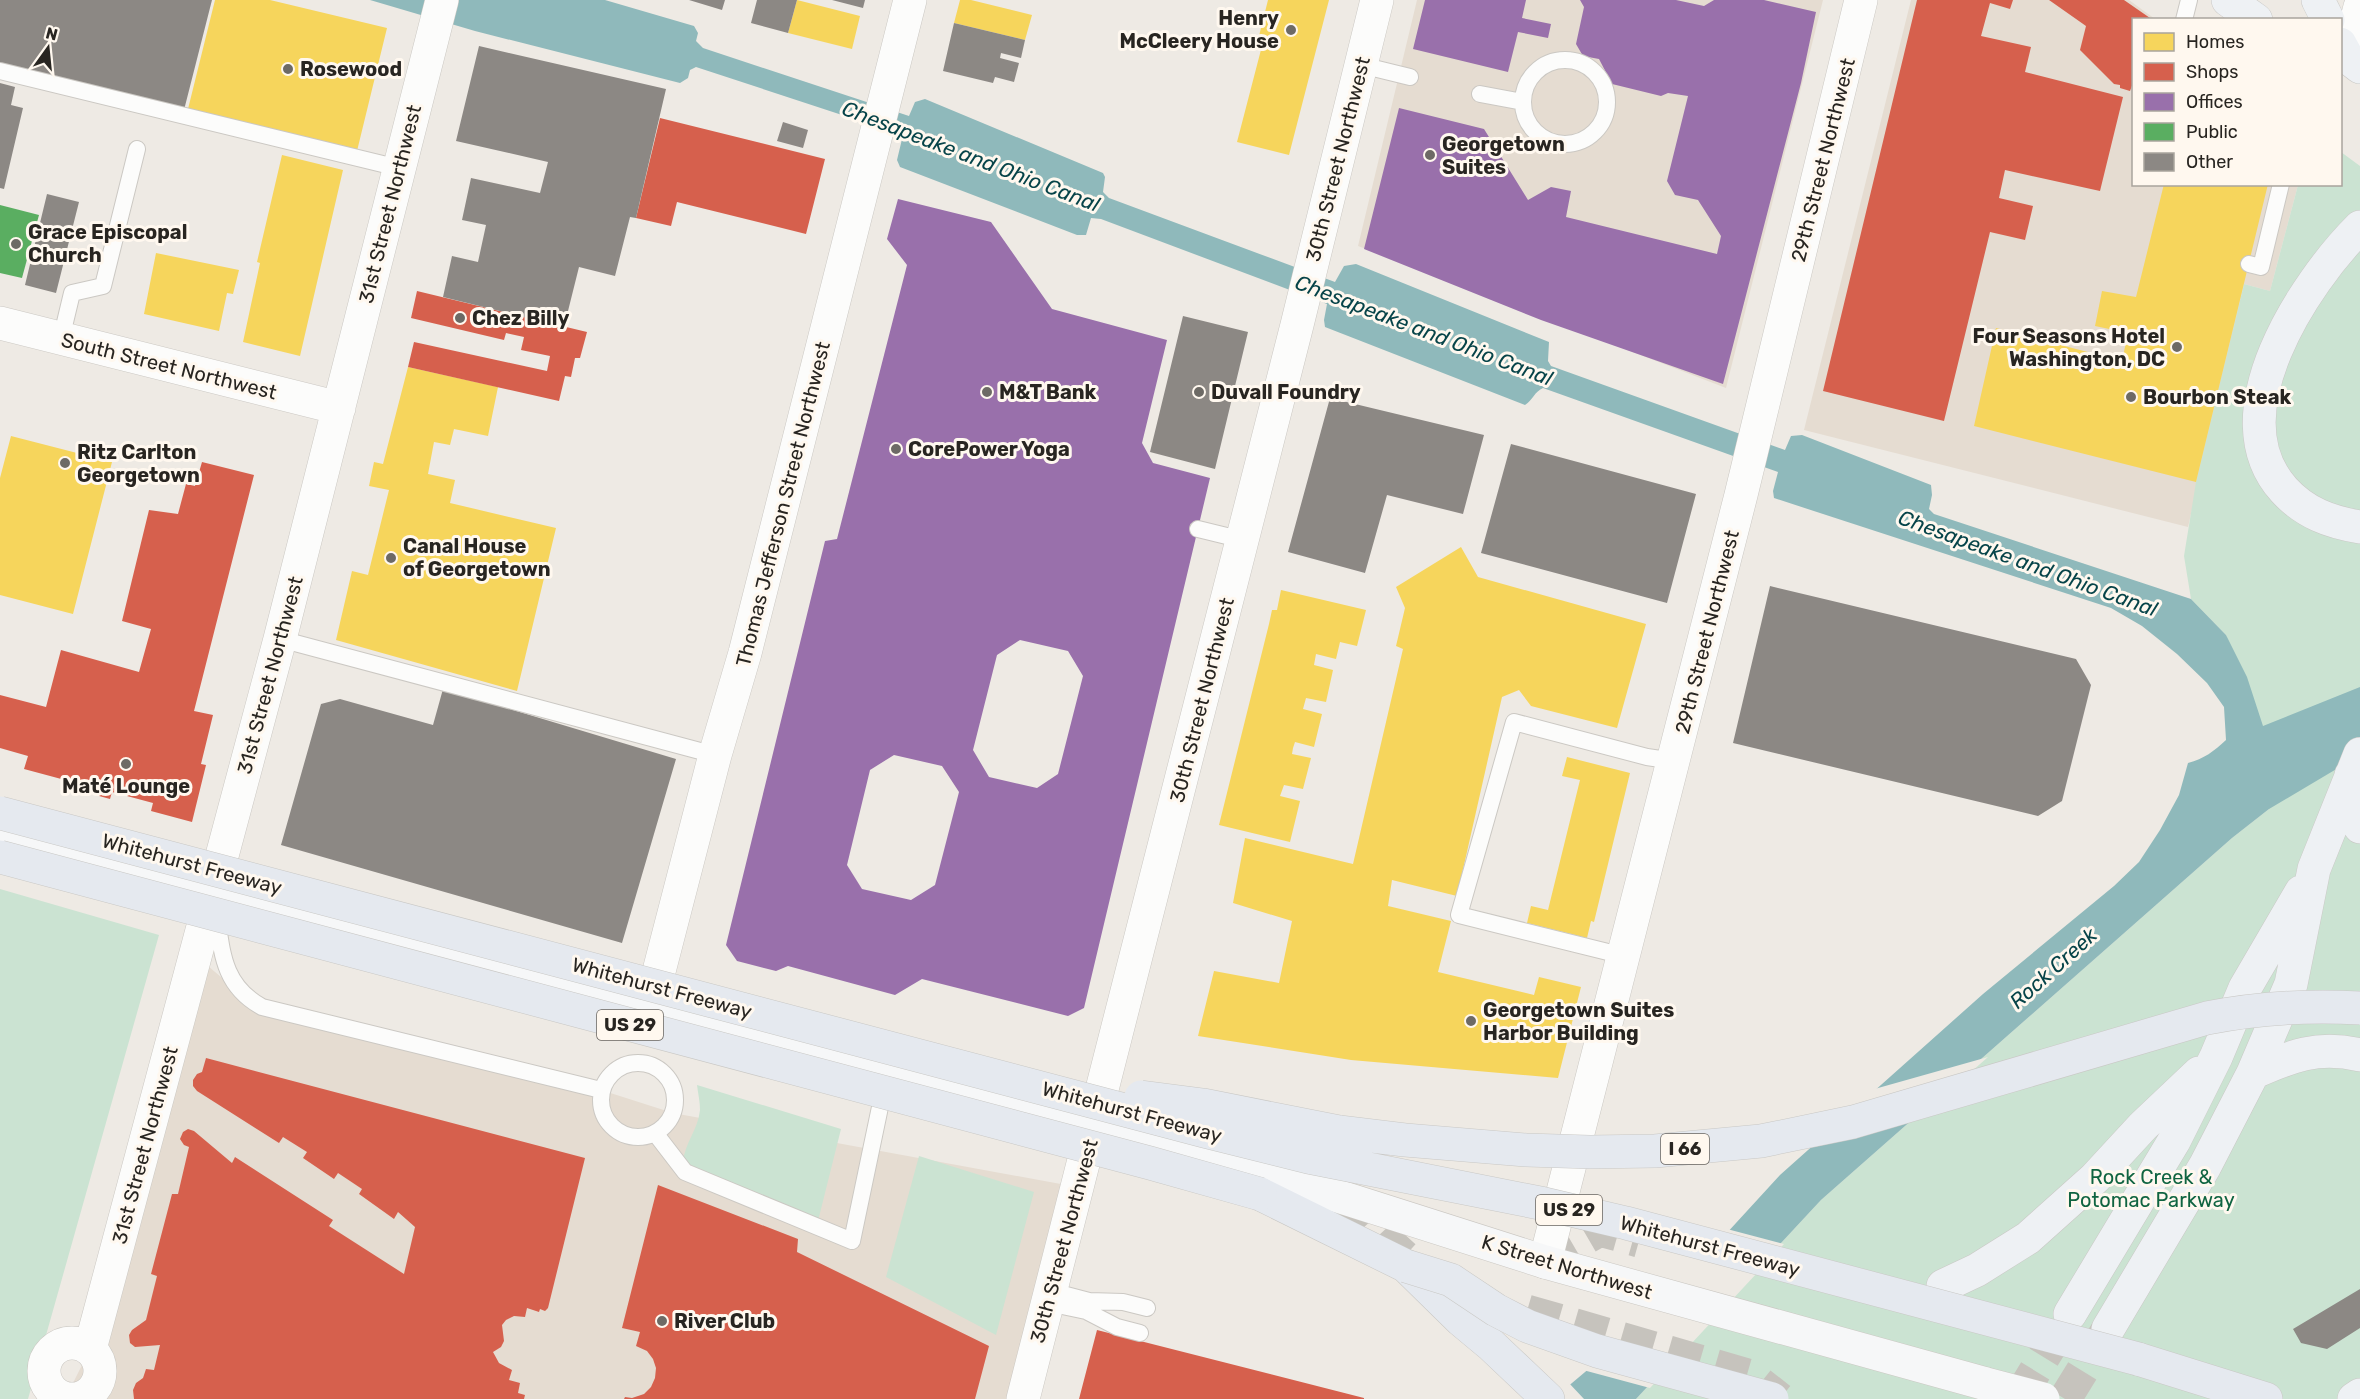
<svg xmlns="http://www.w3.org/2000/svg" width="2360" height="1399" viewBox="0 0 2360 1399" font-family="Rubik,sans-serif">
  <rect width="100%" height="100%" fill="#eeeae4"/>
  <path fill="#e5dcd1" d="M 1417,0 L 1823,0 L 1726,388 L 1358,246 Z
    M 1911,0 L 2129,0 L 2155,19 L 2134,20 L 2134,184 L 2298,185 L 2270,291 L 2244,284 L 2188,527 L 1804,430 Z
    M 196,956 L 246,998 L 601,1090 L 673,1113 L 1077,1187 L 1023,1399 L 65,1399 L 90,1349 Z"/>
  <path fill="#cbe3d2" d="M 2341,152 L 2360,166 L 2360,1399 L 1636,1399 L 1821,1200 L 2232,838 L 2269,809 L 2226,635 L 2191,599 L 2184,556 L 2196,482 L 2244,284 L 2270,291 L 2298,185 L 2340,184 Z
    M 0,889 L 159,935 L 28,1399 L 0,1399 Z
    M 697,1085 L 841,1129 L 818,1221 L 683,1162 C 685,1142 698,1130 700,1110 C 700,1102 698,1093 697,1085 Z
    M 919,1156 L 1034,1192 L 996,1335 L 886,1277 Z"/>
  <path fill="#8fb9bb" d="M 370,0 L 605,0 L 694,26 L 698,33 L 696,41 L 703,48 L 909,116 L 915,102 L 925,99 L 1103,173 L 1105,177 L 1103,192 L 1109,198 L 1335,282 L 1344,266 L 1356,264 L 1549,342 L 1548,361 L 1551,366 L 1785,450 L 1791,436 L 1802,435 L 1931,485 L 1932,495 L 1929,509 L 1934,514 L 2191,599 L 2226,635 L 2247,677 L 2263,726 L 2360,687 L 2360,755 L 2269,809 L 2232,838 L 1821,1200 L 1636,1399 L 1553,1399 L 1648,1319 L 1780,1175 L 1983,994 L 2114,886 L 2139,862 L 2160,830 L 2179,795 L 2188,763 C 2204,759 2214,751 2226,740 L 2224,707 L 2207,683 L 2177,654 L 2142,626 L 2111,608 L 1774,498 L 1773,491 L 1778,472 L 1543,388 C 1534,392 1533,400 1525,405 L 1325,327 L 1324,320 L 1327,304 L 1101,219 L 1091,218 L 1086,235 L 1077,235 L 900,167 L 897,160 L 903,135 L 696,67 L 690,70 L 688,78 L 680,83 L 475,31 Z"/>
  <path fill="#eeeae4" d="M 1988,1057 L 1920,1117 L 1809,1145 L 1871,1090 Z
    M 1727,1229 L 1784,1244 L 1650,1388 L 1583,1370 L 1646,1317 Z
    M 1568,1382 L 1584,1399 L 1550,1399 L 1551,1397 Z"/>
  <path fill="#f6d55c" d="M 215,0 L 270,0 L 387,28 L 357,151 L 188,109 Z
    M 797,0 L 860,16 L 852,49 L 788,33 Z
    M 960,0 L 971,0 L 1032,15 L 1025,40 L 954,23 Z
    M 1268,0 L 1329,0 L 1289,155 L 1237,142 L 1263,42 L 1258,40 Z
    M 282,155 L 343,170 L 300,356 L 243,342 L 260,263 L 257,262 Z
    M 2164,184 L 2268,184 L 2196,482 L 1974,426 L 1996,328 L 2122,361 L 2128,333 L 2095,326 L 2102,291 L 2136,297 Z
    M 156,253 L 239,270 L 233,294 L 227,293 L 219,331 L 144,314 Z
    M 408,367 L 498,387 L 488,436 L 454,429 L 450,445 L 434,442 L 428,474 L 455,480 L 450,503 L 556,528 L 517,691 L 336,640 L 352,571 L 368,575 L 389,490 L 369,486 L 374,462 L 383,464 Z
    M 11,436 L 112,462 L 73,614 L 0,595 L 0,478 Z
    M 1461,547 L 1478,577 L 1646,624 L 1617,728 L 1531,706 L 1519,690 L 1502,697 L 1457,896 L 1392,880 L 1388,906 L 1451,921 L 1438,972 L 1534,995 L 1539,977 L 1581,987 L 1558,1078 L 1351,1060 L 1198,1036 L 1214,971 L 1279,983 L 1292,921 L 1233,903 L 1245,838 L 1353,864 L 1403,649 L 1396,646 L 1405,608 L 1396,587 Z
    M 1281,590 L 1366,610 L 1357,646 L 1340,642 L 1336,659 L 1316,654 L 1314,665 L 1333,670 L 1326,702 L 1306,698 L 1303,709 L 1322,714 L 1314,747 L 1295,742 L 1293,748 L 1292,754 L 1311,758 L 1303,789 L 1284,785 L 1280,796 L 1300,801 L 1290,842 L 1219,825 L 1269,624 L 1272,610 L 1277,610 Z
    M 1567,757 L 1630,773 L 1594,922 L 1591,921 L 1587,938 L 1527,923 L 1531,906 L 1548,910 L 1580,780 L 1562,776 Z"/>
  <path fill="#d6604d" d="M 1917,0 L 2013,0 L 2010,9 L 1990,3 L 1981,36 L 2031,47 L 2025,72 L 2123,97 L 2100,191 L 2005,170 L 1999,198 L 2033,206 L 2025,240 L 1990,232 L 1944,421 L 1823,391 Z
    M 2049,0 L 2124,0 L 2150,18 L 2134,20 L 2134,80 L 2130,91 L 2120,88 L 2120,85 L 2114,84 L 2080,50 L 2086,26 Z
    M 660,118 L 825,159 L 806,234 L 677,202 L 671,226 L 636,218 Z
    M 417,291 L 587,332 L 580,358 L 575,358 L 571,377 L 565,376 L 559,401 L 408,367 L 414,342 L 547,371 L 550,356 L 521,350 L 524,337 L 506,333 L 504,340 L 411,318 Z
    M 202,462 L 254,475 L 194,711 L 213,715 L 201,764 L 206,765 L 192,822 L 151,811 L 153,803 L 112,792 L 110,799 L 63,786 L 65,780 L 24,769 L 28,756 L 0,748 L 0,695 L 46,707 L 61,650 L 139,672 L 151,629 L 122,621 L 149,510 L 178,514 L 186,484 L 195,486 Z
    M 206,1058 L 585,1158 L 548,1308 L 545,1311 L 540,1309 L 539,1312 L 527,1308 L 525,1317 L 514,1316 L 506,1320 L 502,1325 L 504,1341 L 501,1347 L 493,1352 L 499,1363 L 512,1370 L 509,1380 L 520,1383 L 518,1393 L 525,1395 L 524,1399 L 134,1399 L 133,1390 L 136,1383 L 143,1378 L 146,1369 L 154,1370 L 160,1345 L 135,1347 L 130,1343 L 129,1335 L 132,1330 L 146,1320 L 157,1276 L 151,1274 L 172,1194 L 178,1194 L 189,1147 L 184,1145 L 180,1139 L 183,1132 L 188,1129 L 194,1131 L 232,1163 L 235,1157 L 333,1220 L 329,1226 L 404,1274 L 415,1227 L 398,1212 L 394,1219 L 359,1194 L 362,1189 L 338,1173 L 334,1179 L 303,1158 L 307,1152 L 283,1137 L 279,1143 L 197,1091 L 193,1086 L 193,1080 L 197,1074 L 202,1072 Z
    M 658,1185 L 798,1239 L 797,1252 L 989,1346 L 975,1399 L 624,1399 L 625,1397 L 632,1398 L 644,1394 L 651,1387 L 655,1378 L 656,1368 L 653,1359 L 647,1351 L 636,1346 L 640,1332 L 622,1328 Z
    M 1097,1330 L 1364,1398 L 1364,1399 L 1079,1399 Z"/>
  <path fill="#9970ab" fill-rule="evenodd" d="M 1425,0 L 1526,0 L 1522,18 L 1551,24 L 1548,38 L 1518,32 L 1508,72 L 1413,49 Z
    M 1580,0 L 1676,0 L 1704,6 L 1714,0 L 1764,0 L 1816,12 L 1801,83 L 1723,384 L 1541,320 L 1364,249 L 1399,108 L 1484,129 L 1528,200 L 1551,187 L 1571,191 L 1566,217 L 1717,254 L 1721,236 L 1698,200 L 1675,195 L 1667,181 L 1688,96 L 1668,93 L 1661,96 L 1612,84 L 1599,59 L 1583,56 L 1576,44 L 1584,7 Z
    M 898,199 L 991,222 L 1052,309 L 1167,340 L 1142,443 L 1153,463 L 1210,478 L 1084,1008 L 1068,1016 L 922,979 L 895,995 L 788,966 L 776,971 L 737,961 L 726,945 L 825,541 L 837,539 L 907,265 L 887,239 ZM 1020,640 L 1068,651 L 1083,676 L 1058,774 L 1037,788 L 989,777 L 973,750 L 997,655 ZM 894,755 L 942,766 L 959,792 L 935,885 L 911,900 L 862,889 L 847,865 L 870,770 Z"/>
  <path fill="#5aae61" d="M 0,205 L 39,215 L 22,278 L 0,273 Z"/>
  <path fill="#8c8884" d="M 0,0 L 212,0 L 184,110 L 0,65 Z
    M 689,0 L 725,0 L 722,10 Z
    M 757,0 L 797,0 L 788,33 L 751,23 Z
    M 832,0 L 865,0 L 863,8 Z
    M 954,23 L 1025,40 L 1021,58 L 1001,53 L 1000,58 L 1019,63 L 1014,82 L 995,77 L 993,83 L 943,71 Z
    M 479,46 L 666,89 L 636,218 L 630,217 L 615,276 L 579,267 L 564,327 L 443,297 L 452,256 L 478,262 L 486,225 L 462,220 L 471,178 L 540,193 L 548,162 L 456,141 Z
    M 0,83 L 15,87 L 11,105 L 23,108 L 4,189 L 0,188 Z
    M 783,122 L 808,130 L 803,148 L 777,141 Z
    M 47,194 L 79,202 L 56,293 L 25,285 Z
    M 1183,316 L 1248,332 L 1215,469 L 1150,452 Z
    M 1330,398 L 1484,435 L 1463,514 L 1387,495 L 1365,573 L 1288,552 Z
    M 1511,444 L 1696,494 L 1667,603 L 1481,553 Z
    M 1770,586 L 2076,659 L 2091,685 L 2062,801 L 2038,816 L 1733,743 Z
    M 443,689 L 676,759 L 622,943 L 281,845 L 321,704 L 340,699 L 433,725 Z
    M 2360,1289 L 2360,1328 L 2327,1349 L 2301,1343 L 2293,1329 Z"/>
  <g fill="none" stroke-linecap="round" stroke-linejoin="round">
    <path stroke="#c6c3bd" stroke-width="33" stroke-dasharray="33 16" stroke-linecap="butt" d="M 1347,1198 L 1383,1237 L 1416,1267
      M 1545,1262 L 1600,1230 L 1639,1241
      M 1527,1311 L 1751,1376 L 1780,1399
      M 2018,1399 L 2070,1314
      M 2065,1399 L 2108,1329"/>
    <defs>
      <path id="lane" d="M 2184,20 L 2189,0
        M1523 102a42 42 0 1 1 84 0a42 42 0 1 1-84 0Z
        M 1361,65 L 1410,77
        M 0,71 L 399,168
        M 1480,94 L 1523,102
        M 2249,264 L 2261,267 L 2281,184
        M 61,339 L 72,293 L 103,286 L 137,149
        M 1198,529 L 1243,540
        M 280,639 L 715,755
        M 216,911 C 222,951 222,985 262,1007 L 601,1090
        M 1624,956 L 1459,915 L 1514,722 L 1647,757 L 1674,761
        M601 1100a37 37 0 1 1 74 0a37 37 0 1 1-74 0Z
        M 655,1133 L 685,1172 L 852,1241 L 884,1088
        M 1051,1291 L 1089,1301 L 1123,1302 L 1147,1308
        M 1048,1303 L 1086,1311 L 1117,1327 L 1140,1333"/>
      <path id="street" d="M 2347,57 L 2360,7
        M 0,323 L 339,408
        M 650,1006 L 715,755 L 745,653 L 910,0
        M 1545,1262 L 1741,495 L 1861,0
        M44 1371a28 28 0 1 1 56 0a28 28 0 1 1-56 0Z
        M 90,1349 L 280,639 L 442,0
        M 1023,1399 L 1297,325 L 1377,0"/>
      <path id="secondary" d="M 0,833 L 1095,1124 L 1212,1156 L 1545,1262 L 1986,1384"/>
      <path id="primary" d="M 2228,0 L 2256,20
        M 2318,0 L 2328,20
        M 2340,44 L 2347,57 L 2360,67
        M 2360,227 C 2304,283 2216,415 2284,490 C 2305,513 2330,522 2360,527
        M 2351,775 L 2360,827
        M 2253,1073 C 2291,1056 2318,1045 2360,1055
        M 1943,1286 L 1977,1270 L 2028,1238 L 2095,1178 L 2143,1126 L 2199,1073
        M 2070,1314 L 2174,1141 L 2216,1057 L 2245,988 L 2301,892
        M 2108,1329 L 2205,1166 L 2253,1073 L 2291,984 L 2314,869 L 2360,754
        M 2354,1399 L 2360,1395"/>
      <path id="highway" d="M 1260,1194 L 1406,1266 L 1461,1320 L 1491,1345 L 1548,1399
        M 2138,1359 L 2266,1399"/>
    </defs>
    <use href="#lane" stroke="#cbc8c3" stroke-width="18"/>
    <use href="#street" stroke="#cbc8c3" stroke-width="34"/>
    <use href="#secondary" stroke="#cbc8c3" stroke-width="34"/>
    <use href="#primary" stroke="#c9c8c5" stroke-width="34"/>
    <use href="#highway" stroke="#c9c8c5" stroke-width="34"/>
    <use href="#lane" stroke="#fcfcfb" stroke-width="16"/>
    <use href="#street" stroke="#fcfcfb" stroke-width="33"/>
    <use href="#secondary" stroke="#f6f7f8" stroke-width="33"/>
    <use href="#primary" stroke="#eef1f4" stroke-width="33"/>
    <use href="#highway" stroke="#e5e9ef" stroke-width="33"/>
    <defs>
      <path id="secondary-bridge" d="M 1986,1384 L 2043,1399"/>
      <path id="highway-bridge" d="M 0,813 L 1204,1131 L 1308,1157 L 1545,1204 L 1626,1223 L 2138,1359
        M 0,857 L 1150,1163 L 1260,1194
        M 1141,1097 L 1203,1105 L 1339,1132 L 1405,1140 L 1526,1150 L 1590,1152 L 1655,1151 L 1761,1141 L 1853,1122 L 2207,1018 C 2258,1008 2308,1005 2360,1008
        M 1406,1266 L 1451,1280 L 1496,1310 L 1527,1326 L 1597,1351 L 1772,1399"/>
    </defs>
    <use href="#secondary-bridge" stroke="#cbc8c3" stroke-width="34" stroke-linecap="butt"/>
    <use href="#highway-bridge" stroke="#c9c8c5" stroke-width="34" stroke-linecap="butt"/>
    <use href="#secondary-bridge" stroke="#f6f7f8" stroke-width="33"/>
    <use href="#highway-bridge" stroke="#e5e9ef" stroke-width="33"/>
  </g>
  <g fill="#6d6a65" stroke="#fff8ef" stroke-width="2">
    <circle cx="1291" cy="30" r="6"/>
    <circle cx="288" cy="69" r="6"/>
    <circle cx="1430" cy="155" r="6"/>
    <circle cx="16" cy="244" r="6"/>
    <circle cx="460" cy="318" r="6"/>
    <circle cx="2177" cy="347" r="6"/>
    <circle cx="987" cy="392" r="6"/>
    <circle cx="1199" cy="392" r="6"/>
    <circle cx="2131" cy="397" r="6"/>
    <circle cx="896" cy="449" r="6"/>
    <circle cx="65" cy="463" r="6"/>
    <circle cx="391" cy="558" r="6"/>
    <circle cx="126" cy="764" r="6"/>
    <circle cx="1471" cy="1021" r="6"/>
    <circle cx="662" cy="1321" r="6"/>
  </g>
  <g text-anchor="middle" dominant-baseline="central" stroke-width="6" stroke-linejoin="round" paint-order="stroke">
    <g fill="#fff8ef" stroke="#68645f" stroke-width="1.5">
      <rect x="597" y="1010" width="66" height="30" rx="4.5"/>
      <rect x="1661" y="1134" width="48" height="30" rx="4.5"/>
      <rect x="1536" y="1195" width="66" height="30" rx="4.5"/>
    </g>
    <g font-size="18" font-weight="bold" fill="#282521">
      <text x="630" y="1025">US 29</text>
      <text x="1685" y="1149">I 66</text>
      <text x="1569" y="1210">US 29</text>
    </g>
    <g font-size="20" font-weight="bold" fill="#282521" stroke="#fff8ef" text-anchor="start">
      <text x="1279" y="18" text-anchor="end">Henry<tspan x="1279" dy="23">McCleery House</tspan></text>
      <text x="300" y="69">Rosewood</text>
      <text x="1442" y="144">Georgetown<tspan x="1442" dy="23">Suites</tspan></text>
      <text x="28" y="232">Grace Episcopal<tspan x="28" dy="23">Church</tspan></text>
      <text x="472" y="318">Chez Billy</text>
      <text x="2165" y="336" text-anchor="end">Four Seasons Hotel<tspan x="2165" dy="23">Washington, DC</tspan></text>
      <text x="999" y="392">M&amp;T Bank</text>
      <text x="1211" y="392">Duvall Foundry</text>
      <text x="2143" y="397">Bourbon Steak</text>
      <text x="908" y="449">CorePower Yoga</text>
      <text x="77" y="452">Ritz Carlton<tspan x="77" dy="23">Georgetown</tspan></text>
      <text x="403" y="546">Canal House<tspan x="403" dy="23">of Georgetown</tspan></text>
      <text x="126" y="786" text-anchor="middle">Maté Lounge</text>
      <text x="1483" y="1010">Georgetown Suites<tspan x="1483" dy="23">Harbor Building</tspan></text>
      <text x="674" y="1321">River Club</text>
    </g>
    <g font-size="20" fill="#282521" stroke="#fff8ef">
      <text transform="translate(1338 159) rotate(-76)">30th Street Northwest</text>
      <text transform="translate(1823 160) rotate(-76)">29th Street Northwest</text>
      <text transform="translate(390 204) rotate(-76)">31st Street Northwest</text>
      <text transform="translate(169 366) rotate(14)">South Street Northwest</text>
      <text transform="translate(783 504) rotate(-76)">Thomas Jefferson Street Northwest</text>
      <text transform="translate(1707 632) rotate(-76)">29th Street Northwest</text>
      <text transform="translate(270 675) rotate(-75)">31st Street Northwest</text>
      <text transform="translate(1202 700) rotate(-76)">30th Street Northwest</text>
      <text transform="translate(192 864) rotate(15)">Whitehurst Freeway</text>
      <text transform="translate(662 988) rotate(15)">Whitehurst Freeway</text>
      <text transform="translate(1132 1112) rotate(15)">Whitehurst Freeway</text>
      <text transform="translate(145 1145) rotate(-75)">31st Street Northwest</text>
      <text transform="translate(1064 1241) rotate(-75)">30th Street Northwest</text>
      <text transform="translate(1710 1246) rotate(15)">Whitehurst Freeway</text>
      <text transform="translate(1567 1267) rotate(17)">K Street Northwest</text>
    </g>
    <g font-size="20" fill="#106441" stroke="#fff8ef">
      <text x="2151" y="1177">Rock Creek &amp;<tspan x="2151" dy="23">Potomac Parkway</tspan></text>
    </g>
    <g font-size="21" font-style="italic" fill="#074449" stroke="#fff8ef">
      <text transform="translate(971 156) rotate(21)">Chesapeake and Ohio Canal</text>
      <text transform="translate(1424 330) rotate(21)">Chesapeake and Ohio Canal</text>
      <text transform="translate(2028 563) rotate(20)">Chesapeake and Ohio Canal</text>
      <text transform="translate(2053 968) rotate(-42)">Rock Creek</text>
    </g>
  </g>
  <rect x="2132" y="18" width="210" height="168" fill="#fff8ef" stroke="#a9a49d" stroke-width="1.5"/>
  <rect x="2144" y="33" width="30" height="18" fill="#f6d55c" stroke="#a9a49d" stroke-width="1.5"/>
  <text x="2186" y="48" font-size="18" fill="#282521">Homes</text>
  <rect x="2144" y="63" width="30" height="18" fill="#d6604d" stroke="#a9a49d" stroke-width="1.5"/>
  <text x="2186" y="78" font-size="18" fill="#282521">Shops</text>
  <rect x="2144" y="93" width="30" height="18" fill="#9970ab" stroke="#a9a49d" stroke-width="1.5"/>
  <text x="2186" y="108" font-size="18" fill="#282521">Offices</text>
  <rect x="2144" y="123" width="30" height="18" fill="#5aae61" stroke="#a9a49d" stroke-width="1.5"/>
  <text x="2186" y="138" font-size="18" fill="#282521">Public</text>
  <rect x="2144" y="153" width="30" height="18" fill="#8c8884" stroke="#a9a49d" stroke-width="1.5"/>
  <text x="2186" y="168" font-size="18" fill="#282521">Other</text>
  <g transform="translate(48 48) rotate(15)" stroke="#fff8ef" stroke-width="4.5" paint-order="stroke">
  <path d="M0-4.5L10 22L0 15L-10 22Z" fill="#282521"/>
  <text y="-9" font-size="16" font-weight="bold" text-anchor="middle" fill="#282521">N</text>
  </g>
</svg>
